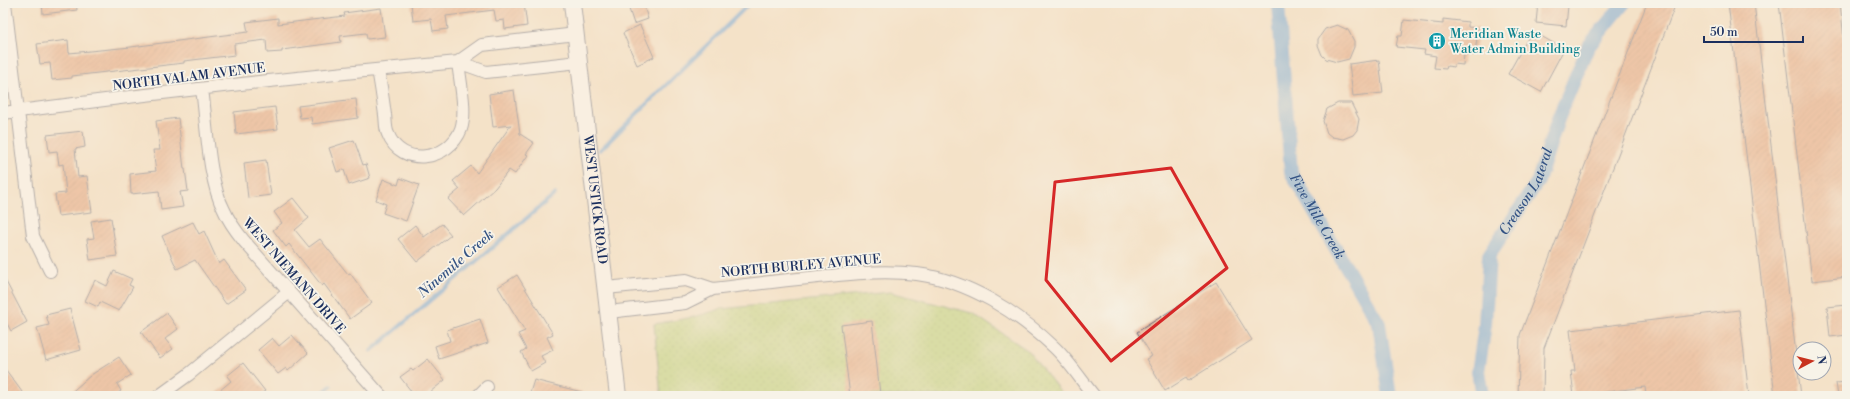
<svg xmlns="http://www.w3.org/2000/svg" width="1850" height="399" viewBox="0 0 1850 399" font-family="'Libre Bodoni',serif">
  <defs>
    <pattern id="grass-dots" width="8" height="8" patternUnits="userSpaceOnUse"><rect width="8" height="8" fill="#b9d67c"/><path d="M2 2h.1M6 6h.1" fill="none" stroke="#9eb86e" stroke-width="1.8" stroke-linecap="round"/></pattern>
    <pattern id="building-hatch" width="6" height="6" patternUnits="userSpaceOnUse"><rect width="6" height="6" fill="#e7a47f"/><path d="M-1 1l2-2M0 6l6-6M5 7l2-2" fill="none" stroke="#ba866b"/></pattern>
  </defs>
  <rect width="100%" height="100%" fill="#f7f3e8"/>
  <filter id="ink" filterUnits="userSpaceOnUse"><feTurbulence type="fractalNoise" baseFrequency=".025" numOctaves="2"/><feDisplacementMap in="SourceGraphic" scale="8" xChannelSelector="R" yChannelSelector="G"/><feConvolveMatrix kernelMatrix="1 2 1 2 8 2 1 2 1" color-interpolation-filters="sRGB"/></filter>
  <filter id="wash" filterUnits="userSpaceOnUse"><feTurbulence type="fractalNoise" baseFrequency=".012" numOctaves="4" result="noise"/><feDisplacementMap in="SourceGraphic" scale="16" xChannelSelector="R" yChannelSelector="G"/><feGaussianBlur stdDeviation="0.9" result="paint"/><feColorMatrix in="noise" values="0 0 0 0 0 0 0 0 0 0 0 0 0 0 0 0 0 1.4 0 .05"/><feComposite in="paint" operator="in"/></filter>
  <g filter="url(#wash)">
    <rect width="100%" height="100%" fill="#f4e2c8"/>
    <path fill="url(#grass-dots)" stroke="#6a826d" d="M 890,292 L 972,313 L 1027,350 L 1064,396 L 661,396 L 654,324 L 694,317 L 721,309 Z"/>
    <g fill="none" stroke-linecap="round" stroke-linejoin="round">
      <path stroke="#6da7dd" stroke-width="4" d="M 600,150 L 750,3
        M 371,351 L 555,194
        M 319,396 L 331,386"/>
      <g stroke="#6da7dd" stroke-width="14">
        <path id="s1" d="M 1278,3 L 1291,172 L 1379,324 L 1390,396"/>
        <path id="s2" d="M 1482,396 L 1478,372 L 1485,325 L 1489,255 L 1538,181 L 1558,119 L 1588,47 L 1624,3"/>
      </g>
    </g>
    <g id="blocks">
      <path fill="url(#building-hatch)" d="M 42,3 L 76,3 L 77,10 L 43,14 Z
        M 411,3 L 496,3 L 496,4 L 524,3 L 527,26 L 505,29 L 504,20 L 496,21 L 494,10 L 446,16 L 448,29 L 433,31 L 431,19 L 413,21 Z
        M 627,3 L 643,3 L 648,19 L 634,24 Z
        M 1538,3 L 1568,6 L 1566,26 L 1536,23 Z
        M 1647,3 L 1676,3 L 1544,348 L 1543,396 L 1518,396 L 1520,335 Z
        M 1728,3 L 1754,3 L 1801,396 L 1775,396 Z
        M 1779,3 L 1840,3 L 1847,65 L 1847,277 L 1812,281 Z
        M 381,8 L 385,37 L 367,39 L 366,33 L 340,36 L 341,42 L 282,50 L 282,52 L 267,53 L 266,40 L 234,44 L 235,55 L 184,61 L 184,63 L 72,76 L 72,78 L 52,80 L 50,63 L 40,64 L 37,44 L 68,40 L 69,53 L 131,47 L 248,32 L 246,22 L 278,18 L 278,24 L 345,16 L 344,13 Z
        M 1443,19 L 1468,22 L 1468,27 L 1478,28 L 1475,55 L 1464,54 L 1463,65 L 1454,64 L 1454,67 L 1447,66 L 1446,69 L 1434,68 L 1436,56 L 1424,54 L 1425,50 L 1396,47 L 1398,36 L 1402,36 L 1404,20 L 1443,24 Z
        M 640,25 L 654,57 L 637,65 L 623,33 Z
        M 1337,25 L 1348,30 L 1354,41 L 1354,47 L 1349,59 L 1337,62 L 1326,59 L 1322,55 L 1318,45 L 1318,39 L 1325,29 Z
        M 1532,31 L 1564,49 L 1541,92 L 1508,74 Z
        M 1379,60 L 1383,93 L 1353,96 L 1349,64 Z
        M 514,90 L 520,134 L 534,143 L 526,154 L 528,155 L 515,174 L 509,170 L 495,188 L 464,216 L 448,199 L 460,189 L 453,181 L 471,166 L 477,173 L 511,125 L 493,127 L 489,94 Z
        M 356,99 L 358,118 L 312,124 L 311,117 L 300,118 L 298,106 Z
        M 1338,103 L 1351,103 L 1359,119 L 1357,130 L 1353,135 L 1343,139 L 1332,137 L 1327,133 L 1323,121 L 1327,109 Z
        M 275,107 L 278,129 L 236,134 L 234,112 Z
        M 178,118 L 184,169 L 185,169 L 188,191 L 180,192 L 183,207 L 161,210 L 159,191 L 131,194 L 130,174 L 156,171 L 153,150 L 160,150 L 156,121 Z
        M 83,131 L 85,147 L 75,149 L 78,177 L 87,176 L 92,212 L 58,216 L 55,194 L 66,193 L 63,164 L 59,165 L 57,151 L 49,152 L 47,135 Z
        M 354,140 L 363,165 L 366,164 L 370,178 L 349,185 L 344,170 L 337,172 L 329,148 Z
        M 266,160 L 271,195 L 248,198 L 244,163 Z
        M 400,178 L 419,185 L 406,221 L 383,213 L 386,204 L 376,200 L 383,179 L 398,185 Z
        M 293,198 L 309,218 L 295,230 L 309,247 L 320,239 L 348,274 L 350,273 L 372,303 L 350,319 L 324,284 L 322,286 L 289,244 L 286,247 L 273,230 L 282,223 L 274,212 Z
        M 111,218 L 117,256 L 90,260 L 87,239 L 94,238 L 91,221 Z
        M 193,222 L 199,234 L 204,231 L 219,264 L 224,260 L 246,290 L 226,304 L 195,260 L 177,269 L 162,236 Z
        M 442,224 L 451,235 L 417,262 L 398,239 L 415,225 L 424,237 Z
        M 114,271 L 132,279 L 129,285 L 133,287 L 119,311 L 100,302 L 98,307 L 85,301 L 95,280 L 107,286 Z
        M 517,275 L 553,334 L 547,337 L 553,350 L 541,356 L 545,363 L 531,371 L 521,352 L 526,349 L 518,334 L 525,331 L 498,287 Z
        M 3,276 L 27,322 L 11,331 L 3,316 Z
        M 1216,282 L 1252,340 L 1188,381 L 1186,378 L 1165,391 L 1146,359 L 1152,356 L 1137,332 Z
        M 1847,305 L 1847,335 L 1830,337 L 1827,307 Z
        M 70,309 L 81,350 L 46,360 L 37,328 L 49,325 L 46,315 Z
        M 1739,310 L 1749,396 L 1646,396 L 1645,387 L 1574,396 L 1571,371 L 1575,371 L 1570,330 Z
        M 167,313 L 178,329 L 165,339 L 173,349 L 160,358 L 141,332 Z
        M 480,319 L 488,343 L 439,359 L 435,346 L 450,341 L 447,330 Z
        M 872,321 L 880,394 L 850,396 L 841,325 Z
        M 292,335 L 308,353 L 288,371 L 286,368 L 278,374 L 258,350 L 272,338 L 279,346 Z
        M 119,357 L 131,375 L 117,384 L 121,391 L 114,396 L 67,396 L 91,375 Z
        M 428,359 L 445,380 L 425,396 L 415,396 L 400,377 L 411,369 L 413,371 Z
        M 243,363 L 265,391 L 258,396 L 213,396 L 231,381 L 227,376 Z
        M 3,366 L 25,396 L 3,396 Z
        M 534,380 L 582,392 L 582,396 L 529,396 Z
        M 1847,382 L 1847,396 L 1838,396 L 1836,383 Z"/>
    </g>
  </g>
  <g filter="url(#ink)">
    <use href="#blocks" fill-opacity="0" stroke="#676e83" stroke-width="1"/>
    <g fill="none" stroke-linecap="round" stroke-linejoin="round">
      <defs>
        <path id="minor" d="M 5,3 L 33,236 L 50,271
          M 576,34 L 482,45 L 458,62 L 486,72 L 579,62
          M 202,89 C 207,124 208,180 224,210 C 229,222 236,231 244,241 L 381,396
          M 3,113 C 154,93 306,76 458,62 C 460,81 467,112 461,129 C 449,161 401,168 388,134 C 385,128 386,121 385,115 C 383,100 381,85 378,70
          M 606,288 L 686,280 L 713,289 L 685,303 L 609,312
          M 713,289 C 745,285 777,281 809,278 C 845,274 881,270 917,274 C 969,281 1017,312 1054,347 C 1069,361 1081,380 1094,396
          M 159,396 L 188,375 L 289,292
          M 478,396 L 487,387"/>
        <g id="secondary">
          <path id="s3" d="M 572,3 L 618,396"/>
        </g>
      </defs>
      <use href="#minor" stroke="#676e83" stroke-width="14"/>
      <use href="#secondary" stroke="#676e83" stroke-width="18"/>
      <use href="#minor" stroke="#fff" stroke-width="12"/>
      <use href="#secondary" stroke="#fff" stroke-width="16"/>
    </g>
  </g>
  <path d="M0 0H1850V399H0ZM 1171,168 L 1227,268 L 1111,361 L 1046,280 L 1055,182 Z" fill="#f4e2c8" fill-opacity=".55" fill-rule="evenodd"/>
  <path fill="none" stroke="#d62828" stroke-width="3" stroke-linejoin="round" d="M 1171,168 L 1227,268 L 1111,361 L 1046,280 L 1055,182 Z"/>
  <defs>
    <symbol id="building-disc" viewBox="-11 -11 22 22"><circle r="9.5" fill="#0f9aa8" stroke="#f7f3e8"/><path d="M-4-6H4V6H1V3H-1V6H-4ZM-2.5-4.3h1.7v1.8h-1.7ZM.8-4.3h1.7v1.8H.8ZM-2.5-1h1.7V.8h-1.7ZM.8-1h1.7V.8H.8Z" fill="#fff"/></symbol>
  </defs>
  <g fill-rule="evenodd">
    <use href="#building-disc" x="1427" y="31" width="20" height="20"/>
  </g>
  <g text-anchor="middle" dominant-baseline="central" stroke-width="3.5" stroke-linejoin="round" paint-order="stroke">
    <g font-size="13" fill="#0d838f" stroke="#f7f3e8" text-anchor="start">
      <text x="1450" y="34">Meridian Waste<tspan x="1450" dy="15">Water Admin Building</tspan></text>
    </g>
    <g font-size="13" fill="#1b2f5e" stroke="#f7f3e8">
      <text transform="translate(189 77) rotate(-7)">NORTH VALAM AVENUE</text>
      <text stroke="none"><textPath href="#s3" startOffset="198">WEST USTICK ROAD</textPath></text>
      <text transform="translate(801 266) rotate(-5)">NORTH BURLEY AVENUE</text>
      <text transform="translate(294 276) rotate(49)">WEST NIEMANN DRIVE</text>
    </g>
    <g font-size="14" font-style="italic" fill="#345384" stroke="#f7f3e8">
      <text stroke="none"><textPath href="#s2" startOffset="216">Creason Lateral</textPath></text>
      <text stroke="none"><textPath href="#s1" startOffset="221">Five Mile Creek</textPath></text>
      <text transform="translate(456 264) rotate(-41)">Ninemile Creek</text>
    </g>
  </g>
  <rect width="1850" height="399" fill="none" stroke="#f7f3e8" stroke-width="16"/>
  <g transform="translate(1812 361) rotate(83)"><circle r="19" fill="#f7f3e8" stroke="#9fa5b1"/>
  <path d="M0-3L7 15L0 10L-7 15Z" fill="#c8321e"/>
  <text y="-6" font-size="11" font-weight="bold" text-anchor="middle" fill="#1b2f5e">N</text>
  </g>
  <path d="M1704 36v6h99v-6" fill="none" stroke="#1b2f5e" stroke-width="2"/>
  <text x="1710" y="36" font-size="12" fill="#1b2f5e" stroke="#f7f3e8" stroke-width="3" paint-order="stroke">50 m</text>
</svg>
